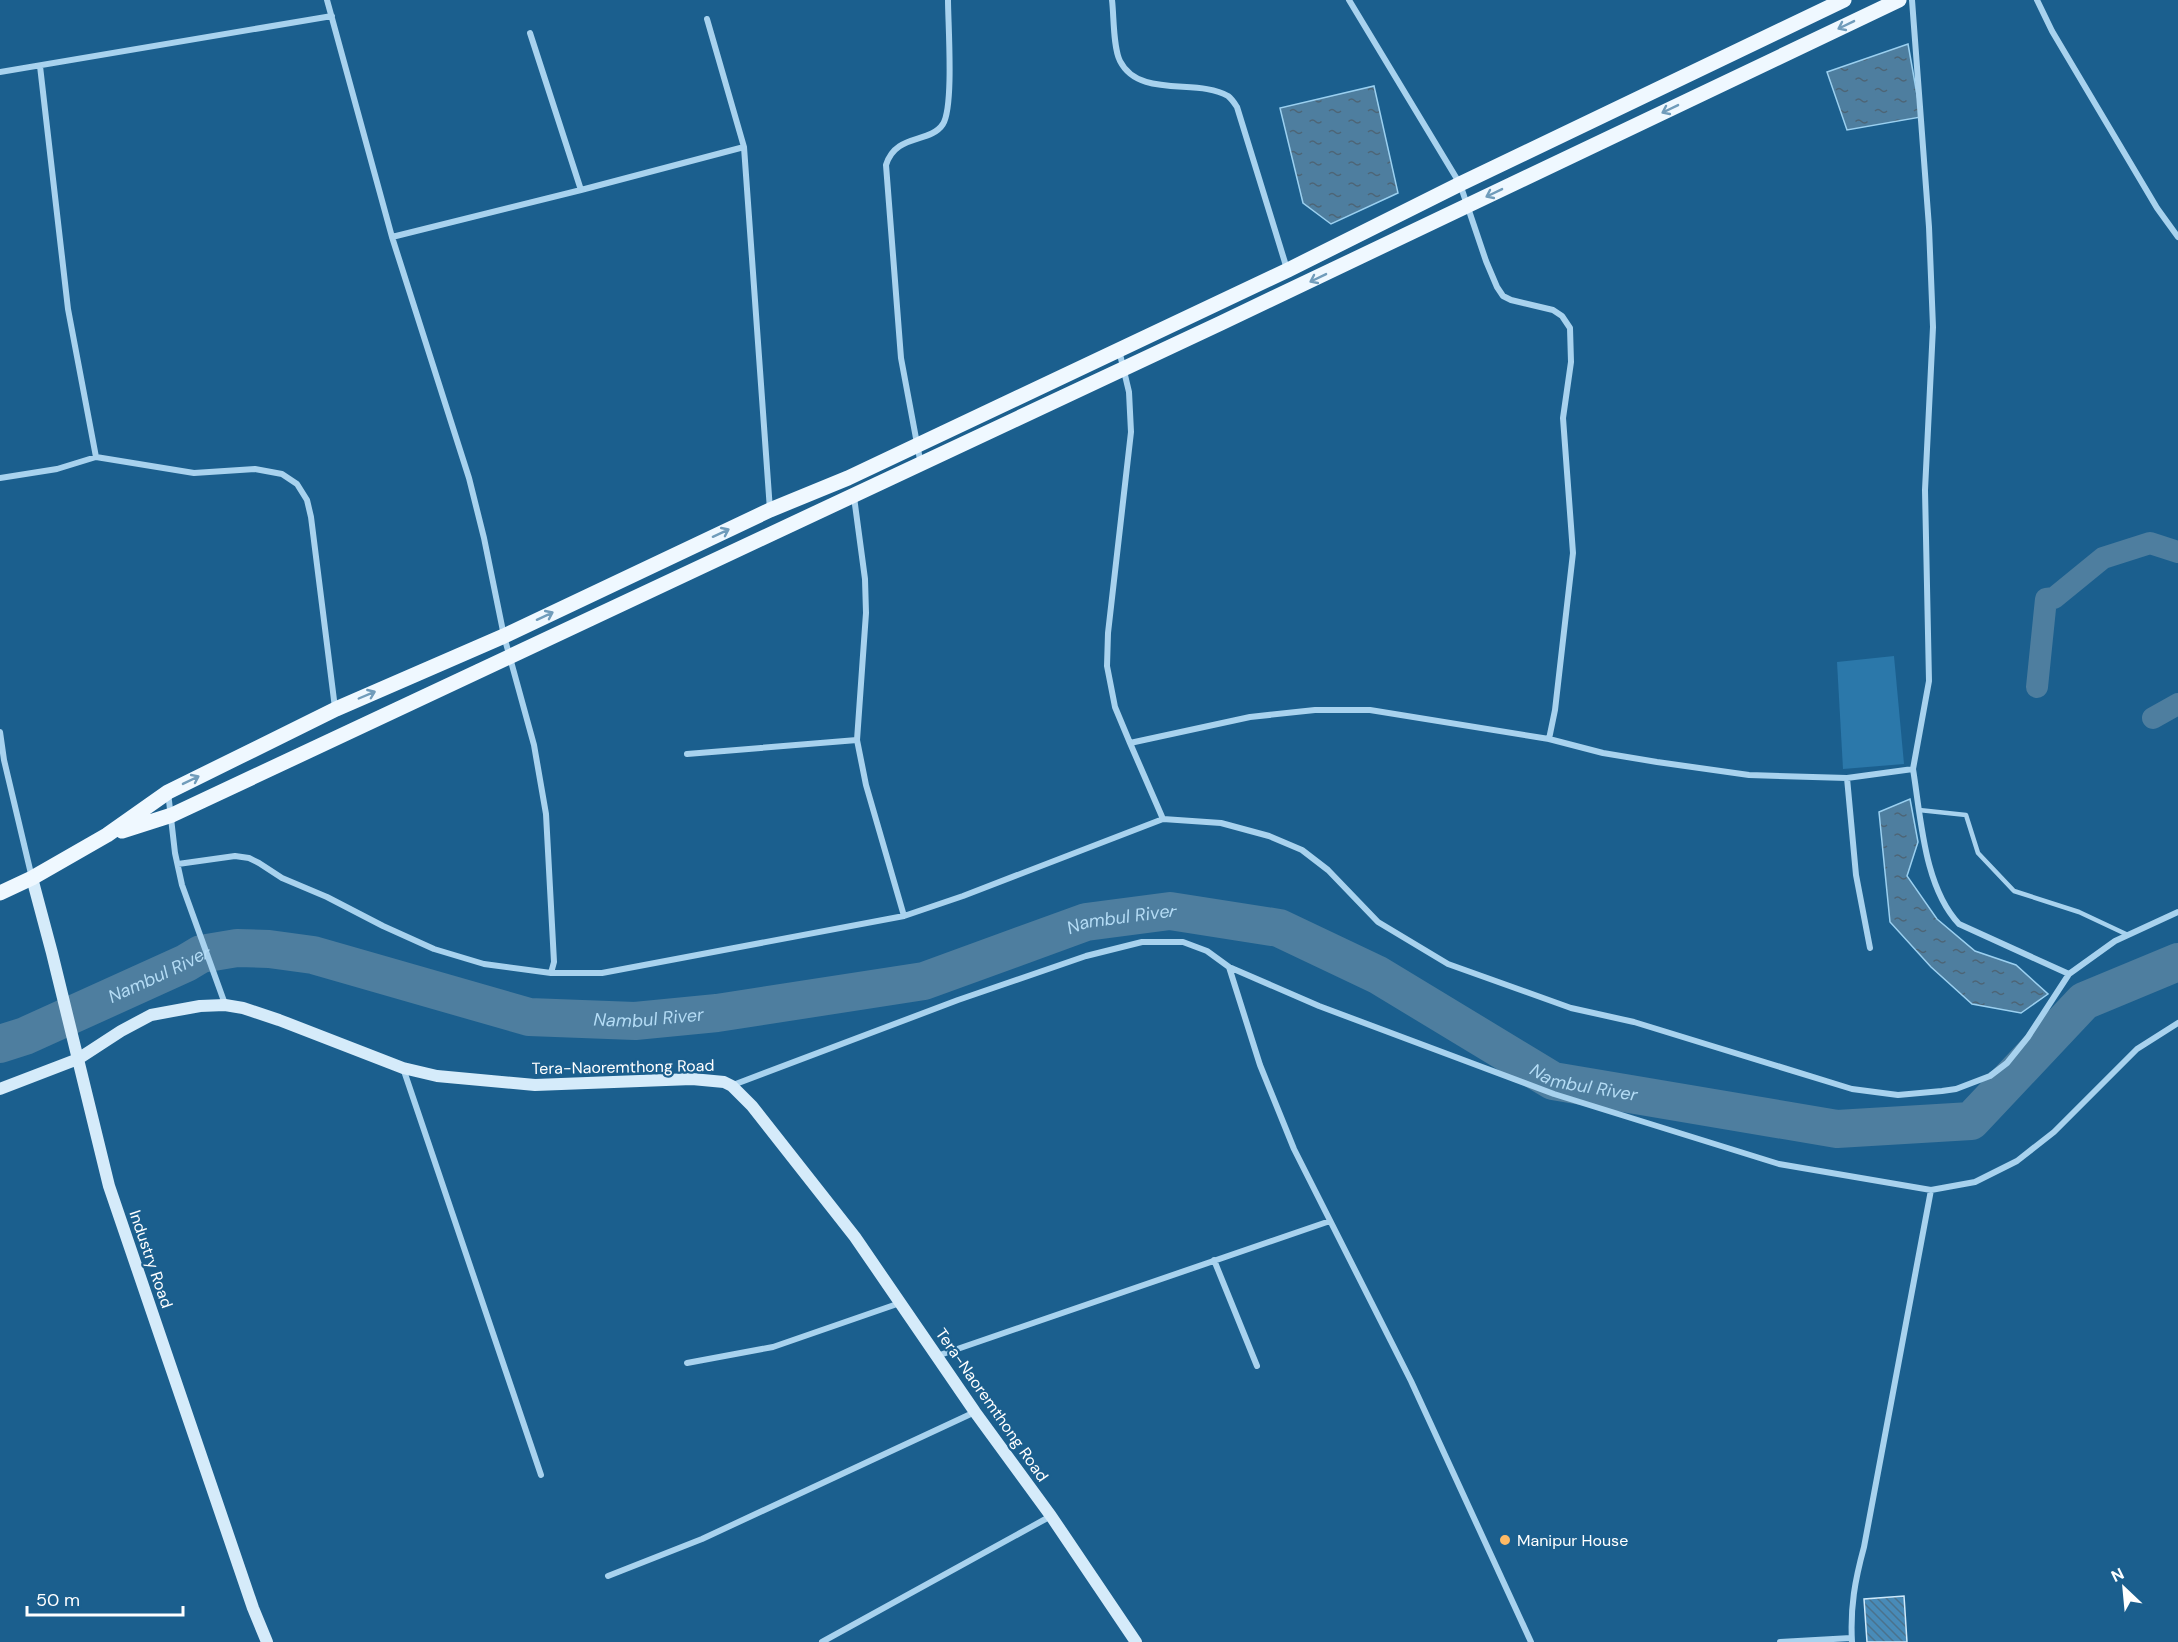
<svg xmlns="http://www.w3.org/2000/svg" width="2178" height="1642" viewBox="0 0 2178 1642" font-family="'DM Sans',sans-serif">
  <defs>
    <pattern id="water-ripples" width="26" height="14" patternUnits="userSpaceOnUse" patternTransform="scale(1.5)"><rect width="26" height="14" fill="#4e7e9f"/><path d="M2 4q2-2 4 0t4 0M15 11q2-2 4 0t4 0" fill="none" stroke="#4d6576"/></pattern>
    <pattern id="building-back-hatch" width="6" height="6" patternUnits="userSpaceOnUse" patternTransform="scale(1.5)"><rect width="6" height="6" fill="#488bb8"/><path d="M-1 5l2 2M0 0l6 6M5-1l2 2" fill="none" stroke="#4a728d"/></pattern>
  </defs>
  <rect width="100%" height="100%" fill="#1b5f8e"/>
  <path fill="#2b78aa" d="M 1894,656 L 1904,764 L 1843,769 L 1837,662 Z"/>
  <path fill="url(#water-ripples)" stroke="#9bd0f0" stroke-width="1.5" d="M 1908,44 L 1921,117 L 1847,130 L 1827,72 Z
    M 1374,86 L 1398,193 L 1331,224 L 1303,203 L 1280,108 Z
    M 1910,799 L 1918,842 L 1907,876 L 1937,919 L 1975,951 L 2016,965 L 2048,994 L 2021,1013 L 1972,1004 L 1931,967 L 1890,922 L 1879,812 Z"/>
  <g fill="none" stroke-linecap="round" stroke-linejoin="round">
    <path stroke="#4e7e9f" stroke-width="22" d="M 2037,687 L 2046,599 L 2054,598 L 2103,558 L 2150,543 L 2178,552
      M 2153,718 L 2178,704"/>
    <path stroke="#4e7e9f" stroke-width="38" id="s1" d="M 0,1044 L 25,1036 L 186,963 L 201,954 L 237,948 L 269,949 L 313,955 L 529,1017 L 635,1021 L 717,1013 L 924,981 L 1086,922 L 1170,911 L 1279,928 L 1378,975 L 1553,1081 L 1837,1129 L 1971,1121 L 2084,1001 L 2178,962"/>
  </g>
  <path fill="url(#building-back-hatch)" stroke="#cee9fa" stroke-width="1.5" d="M 1904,1596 L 1907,1642 L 1867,1642 L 1864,1599 Z"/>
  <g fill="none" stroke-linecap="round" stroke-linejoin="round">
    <path stroke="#a8d2ee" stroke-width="4.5" d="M 1919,810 L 1966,815 L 1978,853 L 2014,891 L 2079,912 L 2128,935"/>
    <path stroke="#a8d2ee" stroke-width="6" d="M 1112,0 C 1114,16 1113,47 1120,61 C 1139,99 1198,78 1228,96 C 1232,99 1235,104 1237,107 L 1287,269
      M 1349,0 L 1460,184 L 1486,261 L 1497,287 L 1503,296 L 1511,300 L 1553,310 L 1562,316 L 1570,328 L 1571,362 L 1563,418 L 1573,553 L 1555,710 L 1549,739
      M 2037,0 L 2052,31 L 2157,208 L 2178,237
      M 707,19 L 744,147 L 770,510
      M 530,33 L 581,190
      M 40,66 L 68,309 L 96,457
      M 0,72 L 332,16
      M 392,237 L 581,190 L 744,147
      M 1119,350 L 1129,392 L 1131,432 L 1108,633 L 1107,666 L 1115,707 L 1130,743 L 1250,717 L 1315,710 L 1370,710 L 1549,739 L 1603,753 L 1657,762 L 1749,775 L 1847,778 L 1913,769 L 1929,681 L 1925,490 L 1933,327 L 1929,227 L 1912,0
      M 921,465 L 901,358 L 886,165 C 896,133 930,144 943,124 C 954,106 948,24 948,0
      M 0,478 L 57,469 L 96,457 L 194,473 L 255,469 L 282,474 L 297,484 L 307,500 L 311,517 L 335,708
      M 854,497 L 865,579 L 866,613 L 857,740 L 866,785 L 904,916
      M 0,732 L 4,760 L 32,878
      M 1130,743 L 1163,819 L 1221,823 L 1269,836 L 1302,850 L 1328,870 L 1378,922 L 1448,964 L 1571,1008 L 1634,1022 L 1852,1089 L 1898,1095 L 1942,1091 L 1956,1089 L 1990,1076 L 2007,1063 L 2028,1037 L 2069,974
      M 687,754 L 857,740
      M 1913,769 C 1921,818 1924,887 1959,924 L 2069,974 L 2115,941 L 2178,912
      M 1847,778 L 1856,875 L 1870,948
      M 168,792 L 175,853 L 182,885 L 225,1004
      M 178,864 L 235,856 L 249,858 L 259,863 L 282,878 L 327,897 L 383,926 L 434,949 L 484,964 L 551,973 L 554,962 L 546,814 L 534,745 L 504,636 L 484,538 L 469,478 L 392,237 L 327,0
      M 1229,967 L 1260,1065 L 1294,1149 L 1411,1381 L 1531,1642
      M 551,973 L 602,973 L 904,916 L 963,896 L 1163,819
      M 403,1068 L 541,1475
      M 733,1085 L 958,1000 L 1086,956 L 1142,942 L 1183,942 L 1207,951 L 1229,967 L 1319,1006 L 1554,1094 L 1779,1164 L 1931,1190 L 1975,1182 L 2017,1161 L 2054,1132 L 2137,1049 L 2178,1023
      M 1214,1260 L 1257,1366
      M 937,1356 L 1330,1221
      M 687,1363 L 773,1347 L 900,1303
      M 608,1576 L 702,1539 L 975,1412
      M 822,1642 L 1051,1516
      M 1780,1642 L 1851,1638
      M 1852,1642 C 1850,1607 1855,1580 1864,1547 L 1931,1190"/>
    <path stroke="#d5ebfa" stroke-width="12" d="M 32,878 L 52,953 L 109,1186 L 253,1608 L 267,1642
      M 0,1089 L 78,1059 L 121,1031 L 151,1015 L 200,1006 L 225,1005 L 243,1008 L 279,1020 L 403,1068 L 437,1076 L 535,1085 L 692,1079 L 724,1082 L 732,1086 L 752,1106 L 855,1237 L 975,1412 L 1051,1516 L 1136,1642"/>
    <path stroke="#eff8ff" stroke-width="15" d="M 122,831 L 172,815 C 749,547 1325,275 1899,0
      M 0,893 L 32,878 L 107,835 L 168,792 L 336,709 L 504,636 L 770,510 L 848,478 L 1288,270 L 1460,184 L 1844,0"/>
  </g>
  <defs><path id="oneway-shaft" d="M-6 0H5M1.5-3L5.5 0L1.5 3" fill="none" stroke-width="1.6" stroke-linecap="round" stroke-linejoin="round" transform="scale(1.5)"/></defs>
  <g stroke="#709cbb">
    <use href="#oneway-shaft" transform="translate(1846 25) rotate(154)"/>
    <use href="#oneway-shaft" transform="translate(1670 109) rotate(154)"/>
    <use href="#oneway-shaft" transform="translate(1494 193) rotate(154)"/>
    <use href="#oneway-shaft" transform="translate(1318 278) rotate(154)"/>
    <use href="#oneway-shaft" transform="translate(721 533) rotate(-25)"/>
    <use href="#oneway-shaft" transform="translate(545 616) rotate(-25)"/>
    <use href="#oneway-shaft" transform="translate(367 695) rotate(-23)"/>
    <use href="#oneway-shaft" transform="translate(191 780) rotate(-26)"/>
  </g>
  <circle fill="#ffba65" stroke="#1b5f8e" stroke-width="2" cx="1505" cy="1540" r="6"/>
  <g text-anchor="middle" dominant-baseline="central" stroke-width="4.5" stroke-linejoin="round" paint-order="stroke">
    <g font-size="16" fill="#fff" stroke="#1b5f8e">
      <text transform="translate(623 1067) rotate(-1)">Tera-Naoremthong Road</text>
      <text transform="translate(151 1259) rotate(71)">Industry Road</text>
      <text transform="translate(992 1405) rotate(55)">Tera-Naoremthong Road</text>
    </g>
    <g font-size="16" fill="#fff" stroke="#1b5f8e" text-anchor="start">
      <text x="1517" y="1540">Manipur House</text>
    </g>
    <g font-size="18" font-style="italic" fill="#b4dcf5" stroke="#1b5f8e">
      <text stroke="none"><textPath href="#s1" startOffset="1164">Nambul River</textPath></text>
      <text stroke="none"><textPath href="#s1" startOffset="174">Nambul River</textPath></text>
      <text stroke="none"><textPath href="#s1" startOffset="678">Nambul River</textPath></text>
      <text stroke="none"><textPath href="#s1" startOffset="1668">Nambul River</textPath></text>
    </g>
  </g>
  <g transform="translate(2124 1588) rotate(334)" stroke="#1b5f8e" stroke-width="4.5" paint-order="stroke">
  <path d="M0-4.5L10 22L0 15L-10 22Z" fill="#ffffff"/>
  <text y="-9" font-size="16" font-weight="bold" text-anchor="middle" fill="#ffffff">N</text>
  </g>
  <path d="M27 1606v9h156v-9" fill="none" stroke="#ffffff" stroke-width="3"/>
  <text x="36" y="1606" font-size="18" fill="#ffffff" stroke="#1b5f8e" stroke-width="4.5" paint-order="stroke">50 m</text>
</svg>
